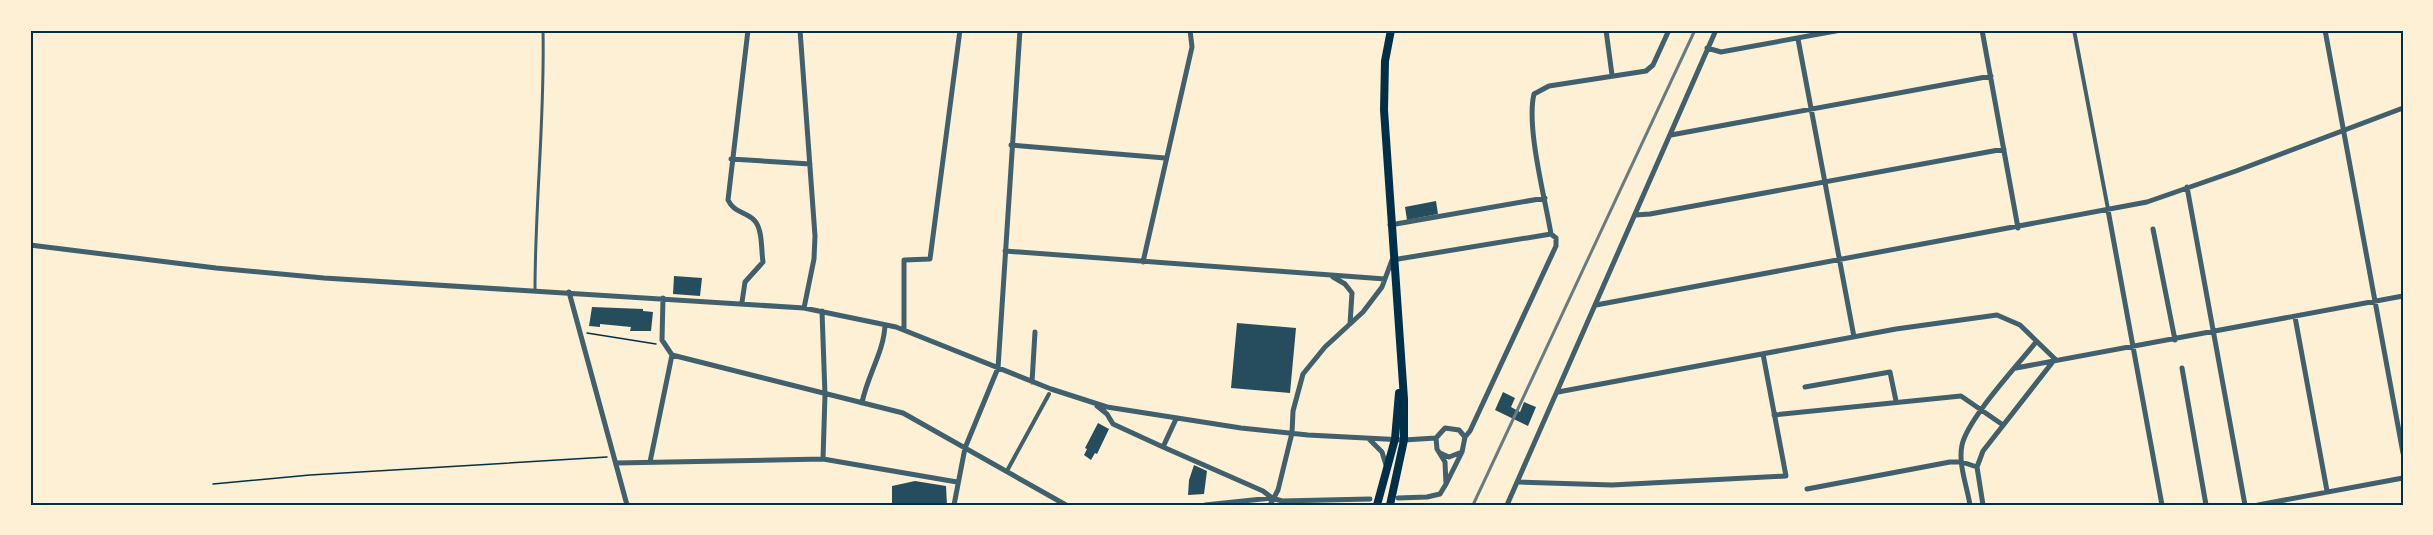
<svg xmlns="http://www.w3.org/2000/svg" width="2433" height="535" viewBox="0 0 2433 535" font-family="'Libre Baskerville',serif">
  <rect width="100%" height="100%" fill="#fdf0d5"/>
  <path fill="#264d5e" d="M 1436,201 L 1438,214 L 1407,220 L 1405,207 Z
    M 674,276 L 702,278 L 700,296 L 673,294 Z
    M 592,307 L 643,309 L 643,311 L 653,312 L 651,331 L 630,331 L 631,327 L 600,324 L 600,327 L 589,326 Z
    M 1237,323 L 1296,328 L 1290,393 L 1231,388 Z
    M 1503,392 L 1515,398 L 1511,407 L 1520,412 L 1524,402 L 1536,407 L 1528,426 L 1495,410 Z
    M 1098,423 L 1109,429 L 1097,454 L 1095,453 L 1091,460 L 1084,455 L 1087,449 L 1085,448 Z
    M 1194,465 L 1207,471 L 1204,494 L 1188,495 L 1189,480 Z
    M 915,481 L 946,486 L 947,505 L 892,505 L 892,486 Z"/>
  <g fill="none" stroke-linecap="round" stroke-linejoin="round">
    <path stroke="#003049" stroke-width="1.5" d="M 587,333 L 656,344
      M 213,484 L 310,475 L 607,457"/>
    <path stroke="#3f606c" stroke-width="3" d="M 535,290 C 535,203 545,117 543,30"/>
    <path stroke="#3f606c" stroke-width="4" d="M 2074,30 L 2108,209
      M 1008,469 L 1049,394"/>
    <path stroke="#3f606c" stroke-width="5" d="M 800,30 L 815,236 L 814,259 L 804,308
      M 1606,30 L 1612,75
      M 1982,30 L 2018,228
      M 2325,30 L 2403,453
      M 1798,39 L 1854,337
      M 1707,48 L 1721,52 L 1841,30
      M 1671,135 L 1991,76
      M 1011,145 L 1165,158
      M 731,159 L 810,164
      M 2187,187 L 2245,505
      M 2108,210 L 2162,505
      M 1635,215 L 1650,214 L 2004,149
      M 1390,225 L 1545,198
      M 2153,229 L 2175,340
      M 30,245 L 216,268 L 324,278 L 804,308 L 896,327 L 1051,389 L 1107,407 L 1241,428 L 1308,435 L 1404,440 L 1436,438
      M 1005,251 L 1385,279
      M 1143,262 L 1192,47 L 1190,30
      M 1333,277 L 1345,284 L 1352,293 L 1350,324
      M 569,292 L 627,505
      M 663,298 L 662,340 L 672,355
      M 742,302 L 745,282 L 763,262 C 761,250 763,229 754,220 C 745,211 734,213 728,200 L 748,30
      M 1596,305 L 2147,202 L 2236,171 L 2403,108
      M 822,311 L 825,395 L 823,459
      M 2295,317 L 2327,491
      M 904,330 L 904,260 L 930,259 L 960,30
      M 672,355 L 903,413 L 1066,505
      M 2016,368 L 2403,296
      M 2182,368 L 2206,505
      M 1032,382 L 1035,332
      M 1805,387 L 1890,372 L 1896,401
      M 1558,392 L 1896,329 L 1997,315 L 2020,325 L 2055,359
      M 862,403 C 867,376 884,352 885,325
      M 1097,406 L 1107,414 L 1113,424 L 1163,447 L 1176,419
      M 1774,415 L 1961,396 L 2003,425
      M 1465,437 L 1470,431 L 1556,246 L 1556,238 L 1551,234 C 1545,198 1526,127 1534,94 L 1549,86 L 1646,71 L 1653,65 L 1669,30
      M 1369,439 L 1382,452 L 1386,465
      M 1163,447 L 1263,491 L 1272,498
      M 1440,453 L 1449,457 L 1462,452 L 1465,437 L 1459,430 L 1445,428 L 1436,438 L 1437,449 L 1445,462 L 1446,484 L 1462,452
      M 650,462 L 672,355
      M 616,463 L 823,459 L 957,482
      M 1519,482 L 1612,485 L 1786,476 L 1763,354
      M 1807,489 L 1950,462 L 1962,462 L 1977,467
      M 1398,498 L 1427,497 L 1440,494 L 1446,484
      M 954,505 L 965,448 L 998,368 L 1020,30
      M 1205,505 L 1272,498 L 1282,501 L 1370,499
      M 1270,505 L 1278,490 L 1292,433 L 1293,411 L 1303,374 L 1325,347 L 1363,312 L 1382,287 L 1392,260 L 1551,234
      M 1507,505 L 1716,30
      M 1970,505 C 1967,486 1958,464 1962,445 C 1968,418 2018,365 2036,342
      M 1983,505 L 1977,467 L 1983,451 L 2055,359
      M 2258,505 L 2403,478"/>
    <path stroke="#003049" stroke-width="8" d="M 1377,505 L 1395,439 L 1399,393
      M 1390,505 L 1404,440 L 1404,399 L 1384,110 L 1385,61 L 1391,30"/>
    <path stroke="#657d81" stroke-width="3" d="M 1473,505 L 1695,30"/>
  </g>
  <rect width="2433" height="535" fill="none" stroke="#fdf0d5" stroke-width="63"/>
  <rect x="32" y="32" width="2370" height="472" fill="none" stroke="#003049" stroke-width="2"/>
</svg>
